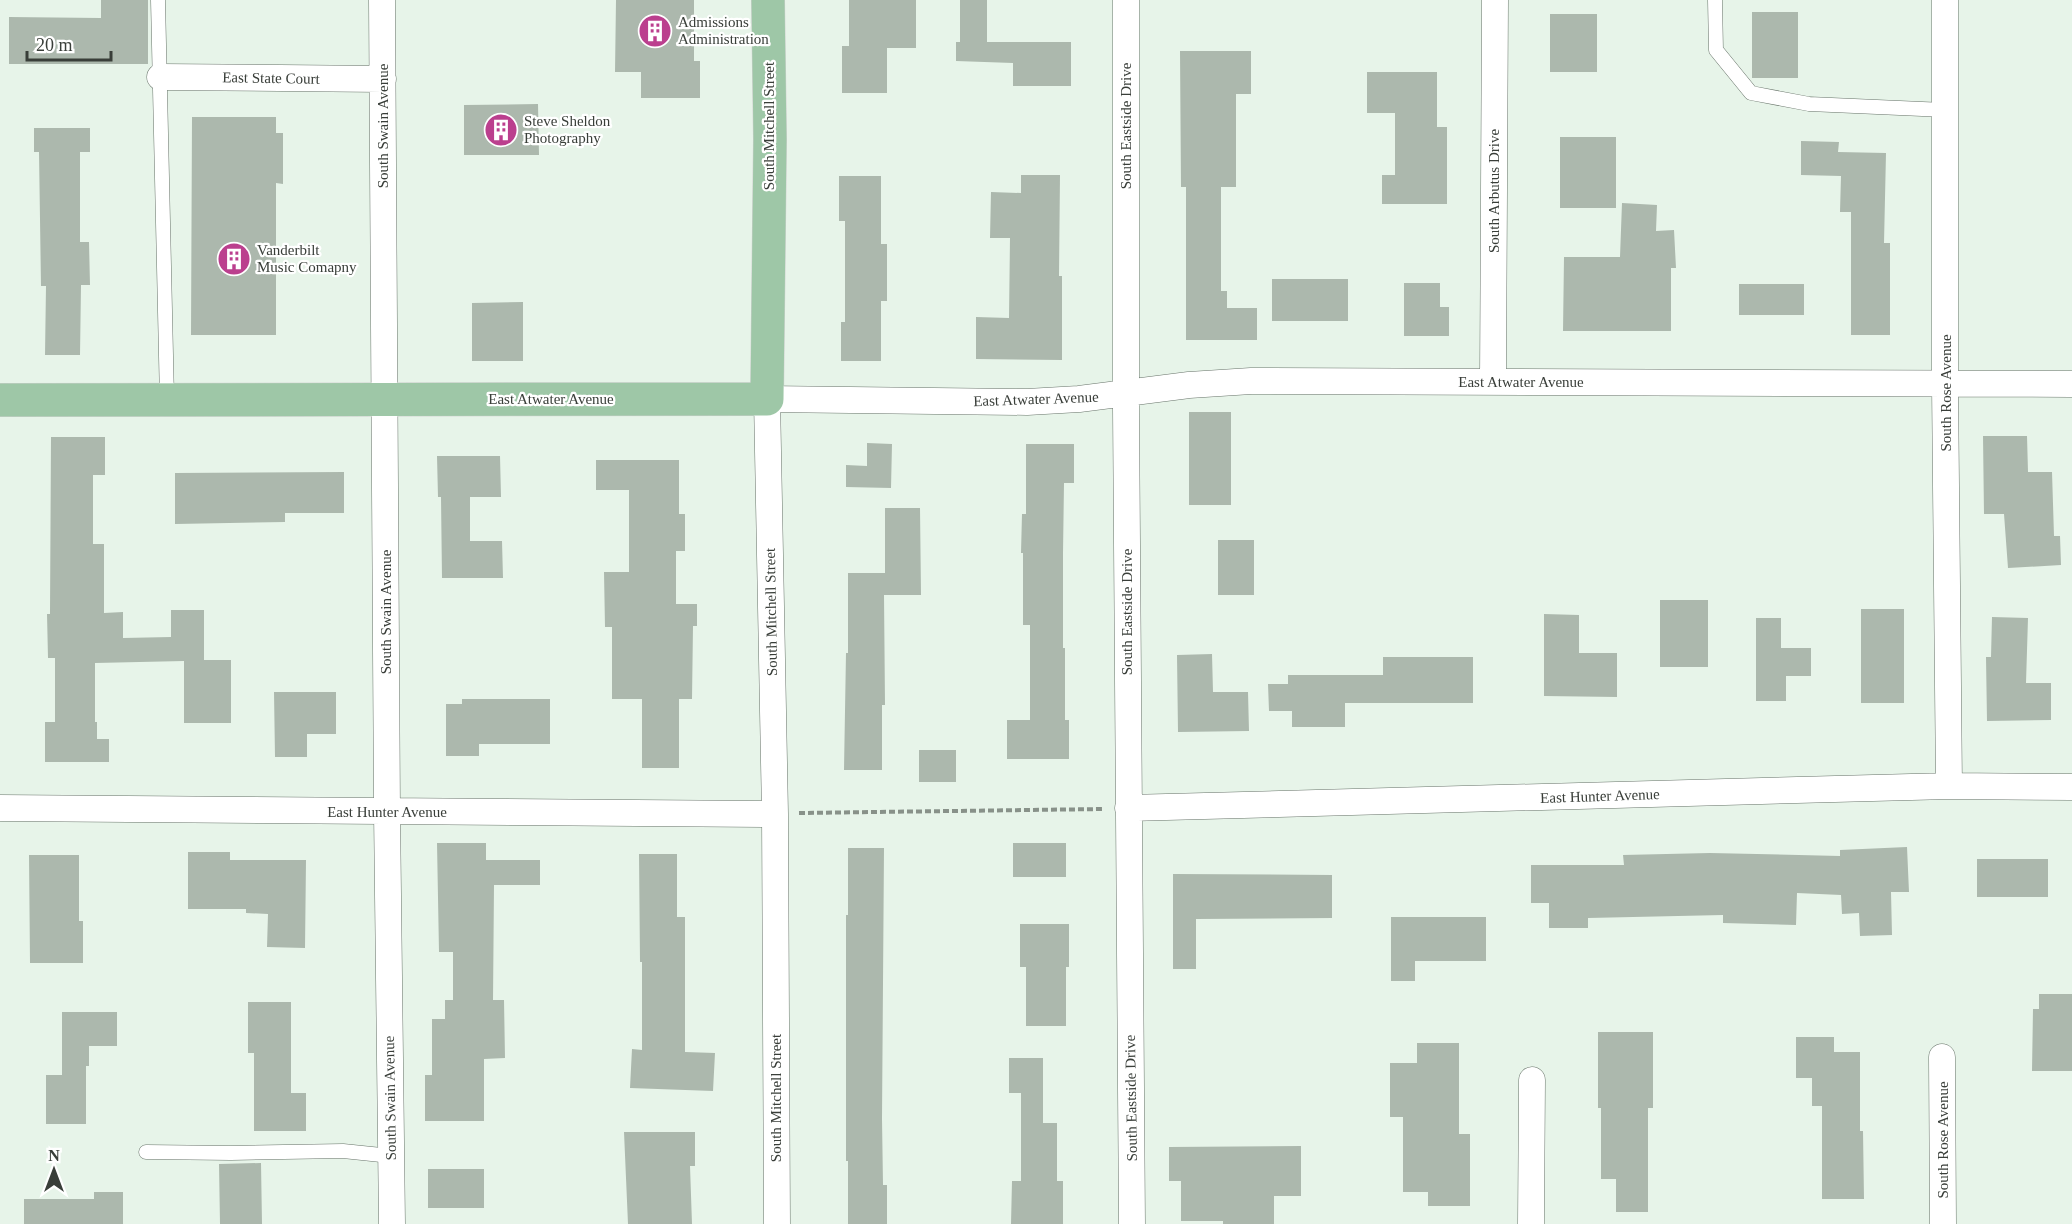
<svg xmlns="http://www.w3.org/2000/svg" width="2072" height="1224" viewBox="0 0 2072 1224" font-family="Georgia,serif">
  <rect width="100%" height="100%" fill="#e7f4e9"/>
  <path fill="#acb8ad" d="M 101,0 L 148,0 L 148,64 L 9,64 L 9,17 L 101,18 Z
    M 616,0 L 694,0 L 694,61 L 700,61 L 700,98 L 641,98 L 641,72 L 615,72 Z
    M 849,0 L 916,0 L 916,48 L 887,48 L 887,93 L 842,93 L 842,46 L 849,46 Z
    M 960,0 L 987,0 L 987,42 L 1071,42 L 1071,86 L 1013,86 L 1013,63 L 956,61 L 956,42 L 960,42 Z
    M 1752,12 L 1798,12 L 1798,78 L 1752,78 Z
    M 1550,14 L 1597,14 L 1597,72 L 1550,72 Z
    M 1180,51 L 1251,51 L 1251,94 L 1236,94 L 1236,187 L 1221,187 L 1221,291 L 1227,291 L 1227,308 L 1257,308 L 1257,340 L 1186,340 L 1186,187 L 1181,187 Z
    M 1367,72 L 1437,72 L 1437,127 L 1447,127 L 1447,204 L 1382,204 L 1382,175 L 1395,175 L 1395,113 L 1367,113 Z
    M 538,104 L 539,155 L 464,155 L 464,105 Z
    M 192,117 L 276,117 L 276,133 L 283,133 L 283,184 L 276,183 L 276,335 L 191,335 Z
    M 34,128 L 90,128 L 90,152 L 80,152 L 80,242 L 89,242 L 90,285 L 81,285 L 80,355 L 45,355 L 46,286 L 41,286 L 39,152 L 34,152 Z
    M 1560,137 L 1616,137 L 1616,208 L 1560,208 Z
    M 1801,141 L 1839,142 L 1838,152 L 1886,153 L 1884,243 L 1890,243 L 1890,335 L 1851,335 L 1851,212 L 1840,212 L 1841,176 L 1801,175 Z
    M 1021,175 L 1060,175 L 1059,276 L 1062,276 L 1062,360 L 976,359 L 976,317 L 1009,318 L 1010,238 L 990,238 L 991,192 L 1021,193 Z
    M 839,176 L 881,176 L 881,244 L 887,244 L 887,301 L 881,301 L 881,361 L 841,361 L 841,322 L 845,322 L 845,221 L 839,221 Z
    M 1622,203 L 1657,205 L 1656,231 L 1674,230 L 1676,268 L 1671,268 L 1671,331 L 1563,331 L 1564,257 L 1620,257 Z
    M 1272,279 L 1348,279 L 1348,321 L 1272,321 Z
    M 1404,283 L 1440,283 L 1440,307 L 1449,307 L 1449,336 L 1404,336 Z
    M 1739,284 L 1804,284 L 1804,315 L 1739,315 Z
    M 523,302 L 523,361 L 472,361 L 472,303 Z
    M 1189,412 L 1231,412 L 1231,505 L 1189,505 Z
    M 1983,436 L 2027,436 L 2028,472 L 2052,472 L 2054,536 L 2060,536 L 2061,565 L 2008,568 L 2004,514 L 1984,514 Z
    M 51,437 L 105,437 L 105,475 L 93,475 L 93,544 L 104,544 L 104,613 L 123,612 L 123,638 L 171,637 L 171,610 L 204,610 L 204,660 L 231,660 L 231,723 L 184,723 L 184,661 L 95,663 L 95,722 L 97,722 L 97,739 L 109,739 L 109,762 L 45,762 L 45,722 L 55,722 L 55,658 L 48,658 L 47,614 L 50,614 Z
    M 867,443 L 892,444 L 891,488 L 846,487 L 846,465 L 867,466 Z
    M 1026,444 L 1074,444 L 1074,483 L 1064,483 L 1063,553 L 1063,648 L 1065,648 L 1065,720 L 1069,720 L 1069,759 L 1007,759 L 1007,720 L 1030,720 L 1030,625 L 1023,625 L 1023,553 L 1021,553 L 1022,514 L 1026,514 Z
    M 437,456 L 500,456 L 501,497 L 470,497 L 470,541 L 502,541 L 503,578 L 442,578 L 441,497 L 438,497 Z
    M 596,460 L 679,460 L 679,514 L 685,514 L 685,551 L 676,551 L 676,604 L 697,604 L 697,626 L 693,626 L 692,699 L 679,699 L 679,768 L 642,768 L 642,699 L 612,699 L 612,627 L 605,627 L 604,572 L 629,572 L 629,490 L 596,490 Z
    M 344,472 L 344,513 L 285,513 L 285,522 L 175,524 L 175,473 Z
    M 885,508 L 920,508 L 921,595 L 884,595 L 885,705 L 882,705 L 882,770 L 844,770 L 846,653 L 848,653 L 848,573 L 885,573 Z
    M 1218,540 L 1254,540 L 1254,595 L 1218,595 Z
    M 1660,600 L 1708,600 L 1708,667 L 1660,667 Z
    M 1861,609 L 1904,609 L 1904,703 L 1861,703 Z
    M 1544,614 L 1579,615 L 1579,653 L 1617,653 L 1617,697 L 1544,696 Z
    M 1992,617 L 2028,618 L 2026,683 L 2051,683 L 2051,720 L 1987,721 L 1986,657 L 1991,657 Z
    M 1756,618 L 1781,618 L 1781,648 L 1811,648 L 1811,676 L 1786,676 L 1786,701 L 1756,701 Z
    M 1212,654 L 1213,692 L 1248,692 L 1249,731 L 1178,732 L 1177,655 Z
    M 1383,657 L 1473,657 L 1473,703 L 1345,703 L 1345,727 L 1292,727 L 1292,711 L 1269,711 L 1268,684 L 1288,684 L 1288,675 L 1383,675 Z
    M 274,692 L 336,692 L 336,734 L 307,734 L 307,757 L 275,757 Z
    M 462,699 L 550,699 L 550,744 L 479,744 L 479,756 L 446,756 L 446,704 L 462,704 Z
    M 919,750 L 956,750 L 956,782 L 919,782 Z
    M 437,843 L 486,843 L 486,860 L 540,860 L 540,885 L 494,885 L 493,1000 L 504,1000 L 505,1058 L 484,1059 L 484,1121 L 425,1121 L 425,1075 L 432,1075 L 432,1019 L 445,1019 L 445,1000 L 453,1000 L 453,952 L 439,952 Z
    M 1013,843 L 1066,843 L 1066,877 L 1013,877 Z
    M 1907,847 L 1909,892 L 1891,892 L 1892,935 L 1860,936 L 1859,913 L 1842,914 L 1841,895 L 1797,893 L 1796,925 L 1723,923 L 1723,915 L 1588,918 L 1588,928 L 1549,928 L 1549,903 L 1531,903 L 1531,865 L 1624,865 L 1623,855 L 1710,853 L 1840,856 L 1840,850 Z
    M 848,848 L 884,848 L 882,1119 L 883,1185 L 887,1185 L 887,1224 L 848,1224 L 848,1161 L 846,1161 L 846,915 L 848,915 Z
    M 188,852 L 230,852 L 230,860 L 306,860 L 305,948 L 267,947 L 268,914 L 246,913 L 246,909 L 188,909 Z
    M 639,854 L 677,854 L 677,917 L 685,917 L 685,1052 L 715,1053 L 713,1091 L 630,1088 L 632,1049 L 642,1050 L 642,962 L 640,962 Z
    M 29,855 L 79,855 L 79,921 L 83,921 L 83,963 L 30,963 Z
    M 1977,859 L 2048,859 L 2048,897 L 1977,897 Z
    M 1173,874 L 1332,875 L 1332,918 L 1196,919 L 1196,969 L 1173,969 Z
    M 1391,917 L 1486,917 L 1486,961 L 1415,961 L 1415,981 L 1391,981 Z
    M 1020,924 L 1069,924 L 1069,967 L 1066,967 L 1066,1026 L 1026,1026 L 1026,967 L 1020,967 Z
    M 2039,994 L 2072,994 L 2072,1071 L 2032,1071 L 2033,1009 L 2039,1009 Z
    M 248,1002 L 291,1002 L 291,1093 L 306,1093 L 306,1131 L 254,1131 L 254,1053 L 248,1053 Z
    M 62,1012 L 117,1012 L 117,1046 L 89,1046 L 89,1066 L 86,1066 L 86,1124 L 46,1124 L 46,1075 L 62,1075 Z
    M 1598,1032 L 1653,1032 L 1653,1108 L 1648,1108 L 1648,1212 L 1616,1212 L 1616,1179 L 1601,1179 L 1601,1108 L 1598,1108 Z
    M 1796,1037 L 1834,1037 L 1834,1052 L 1860,1052 L 1860,1131 L 1863,1131 L 1864,1199 L 1822,1199 L 1822,1106 L 1812,1106 L 1812,1078 L 1796,1078 Z
    M 1417,1043 L 1459,1043 L 1459,1134 L 1470,1134 L 1470,1206 L 1428,1206 L 1428,1192 L 1403,1192 L 1403,1117 L 1390,1117 L 1390,1063 L 1417,1063 Z
    M 1009,1058 L 1043,1058 L 1043,1123 L 1057,1123 L 1057,1181 L 1063,1181 L 1063,1224 L 1011,1224 L 1012,1181 L 1021,1181 L 1021,1093 L 1009,1093 Z
    M 624,1132 L 695,1132 L 695,1166 L 690,1166 L 692,1224 L 628,1224 Z
    M 1301,1146 L 1301,1196 L 1274,1196 L 1274,1224 L 1223,1224 L 1223,1221 L 1181,1221 L 1181,1181 L 1169,1181 L 1169,1147 Z
    M 261,1163 L 262,1224 L 220,1224 L 219,1164 Z
    M 428,1169 L 484,1169 L 484,1208 L 428,1208 Z
    M 94,1192 L 123,1192 L 123,1224 L 24,1224 L 24,1199 L 94,1199 Z"/>
  <g fill="none" stroke-linecap="round" stroke-linejoin="round">
    <defs>
      <path id="lane" d="M 158,0 L 167,400
        M 1715,0 L 1716,50 L 1751,93 L 1809,104 L 1945,110
        M 146,1152 L 231,1153 L 343,1151 L 391,1156"/>
      <path id="street" d="M 382,0 L 387,812 L 392,1224
        M 1126,0 L 1126,408 L 1132,1224
        M 1945,0 L 1945,385 L 1949,786
        M 160,77 L 383,79
        M 1493,382 L 1495,0
        M 0,808 L 775,814
        M 1128,808 L 1949,786 L 2072,787
        M 1942,1057 L 1943,1224
        M 777,1224 L 775,814 L 767,399 L 1027,402 L 1079,399 L 1189,385 L 1251,381 L 2072,384
        M 1531,1224 L 1532,1080"/>
      <path id="primary" d="M 0,400 L 767,399 L 770,139 L 768,0"/>
    </defs>
    <use href="#lane" stroke="#68746a" stroke-width="15"/>
    <use href="#street" stroke="#68746a" stroke-width="27"/>
    <use href="#primary" stroke="#cfd1cf" stroke-width="34"/>
    <path stroke="#889189" stroke-width="4" stroke-dasharray="6 3" stroke-linecap="butt" d="M 799,813 L 1104,809"/>
    <use href="#lane" stroke="#fff" stroke-width="14"/>
    <use href="#street" stroke="#fff" stroke-width="26"/>
    <use href="#primary" stroke="#9ec7a7" stroke-width="33"/>
  </g>
  <defs>
    <symbol id="building-disc" viewBox="-11 -11 22 22"><circle r="9.5" fill="#bb3f8e" stroke="#fff"/><path d="M-4-6H4V6H1V3H-1V6H-4ZM-2.5-4.3h1.7v1.8h-1.7ZM.8-4.3h1.7v1.8H.8ZM-2.5-1h1.7V.8h-1.7ZM.8-1h1.7V.8H.8Z" fill="#fff"/></symbol>
  </defs>
  <g fill-rule="evenodd">
    <use href="#building-disc" x="636" y="12" width="38" height="38"/>
    <use href="#building-disc" x="482" y="111" width="38" height="38"/>
    <use href="#building-disc" x="215" y="240" width="38" height="38"/>
  </g>
  <g text-anchor="middle" dominant-baseline="central" stroke-width="4.5" stroke-linejoin="round" paint-order="stroke">
    <g font-size="15" fill="#393e39" stroke="#fff" text-anchor="start">
      <text x="678" y="22">Admissions<tspan x="678" dy="17">Administration</tspan></text>
      <text x="524" y="121">Steve Sheldon<tspan x="524" dy="17">Photography</tspan></text>
      <text x="257" y="250">Vanderbilt<tspan x="257" dy="17">Music Comapny</tspan></text>
    </g>
    <g font-size="15" fill="#393e39" stroke="#fff">
      <text transform="translate(271 78) rotate(1)">East State Court</text>
      <text transform="translate(383 126) rotate(-90)">South Swain Avenue</text>
      <text transform="translate(769 126) rotate(-90)">South Mitchell Street</text>
      <text transform="translate(1126 126) rotate(-90)">South Eastside Drive</text>
      <text transform="translate(1494 191) rotate(-90)">South Arbutus Drive</text>
      <text x="1521" y="382">East Atwater Avenue</text>
      <text transform="translate(1946 393) rotate(-90)">South Rose Avenue</text>
      <text x="551" y="399">East Atwater Avenue</text>
      <text transform="translate(1036 399) rotate(-2)">East Atwater Avenue</text>
      <text transform="translate(386 612) rotate(-90)">South Swain Avenue</text>
      <text transform="translate(771 612) rotate(-91)">South Mitchell Street</text>
      <text transform="translate(1127 612) rotate(-90)">South Eastside Drive</text>
      <text transform="translate(1600 796) rotate(-2)">East Hunter Avenue</text>
      <text x="387" y="812">East Hunter Avenue</text>
      <text transform="translate(390 1098) rotate(-91)">South Swain Avenue</text>
      <text transform="translate(776 1098) rotate(-90)">South Mitchell Street</text>
      <text transform="translate(1131 1098) rotate(-91)">South Eastside Drive</text>
      <text transform="translate(1943 1140) rotate(-90)">South Rose Avenue</text>
    </g>
  </g>
  <g transform="translate(54 1170)" stroke="#ffffff" stroke-width="4.5" paint-order="stroke">
  <path d="M0-4.5L10 22L0 15L-10 22Z" fill="#393e39"/>
  <text y="-9" font-size="16" font-weight="bold" text-anchor="middle" fill="#393e39">N</text>
  </g>
  <path d="M27 51v9h84v-9" fill="none" stroke="#393e39" stroke-width="3"/>
  <text x="36" y="51" font-size="18" fill="#393e39" stroke="#ffffff" stroke-width="4.5" paint-order="stroke">20 m</text>
</svg>
